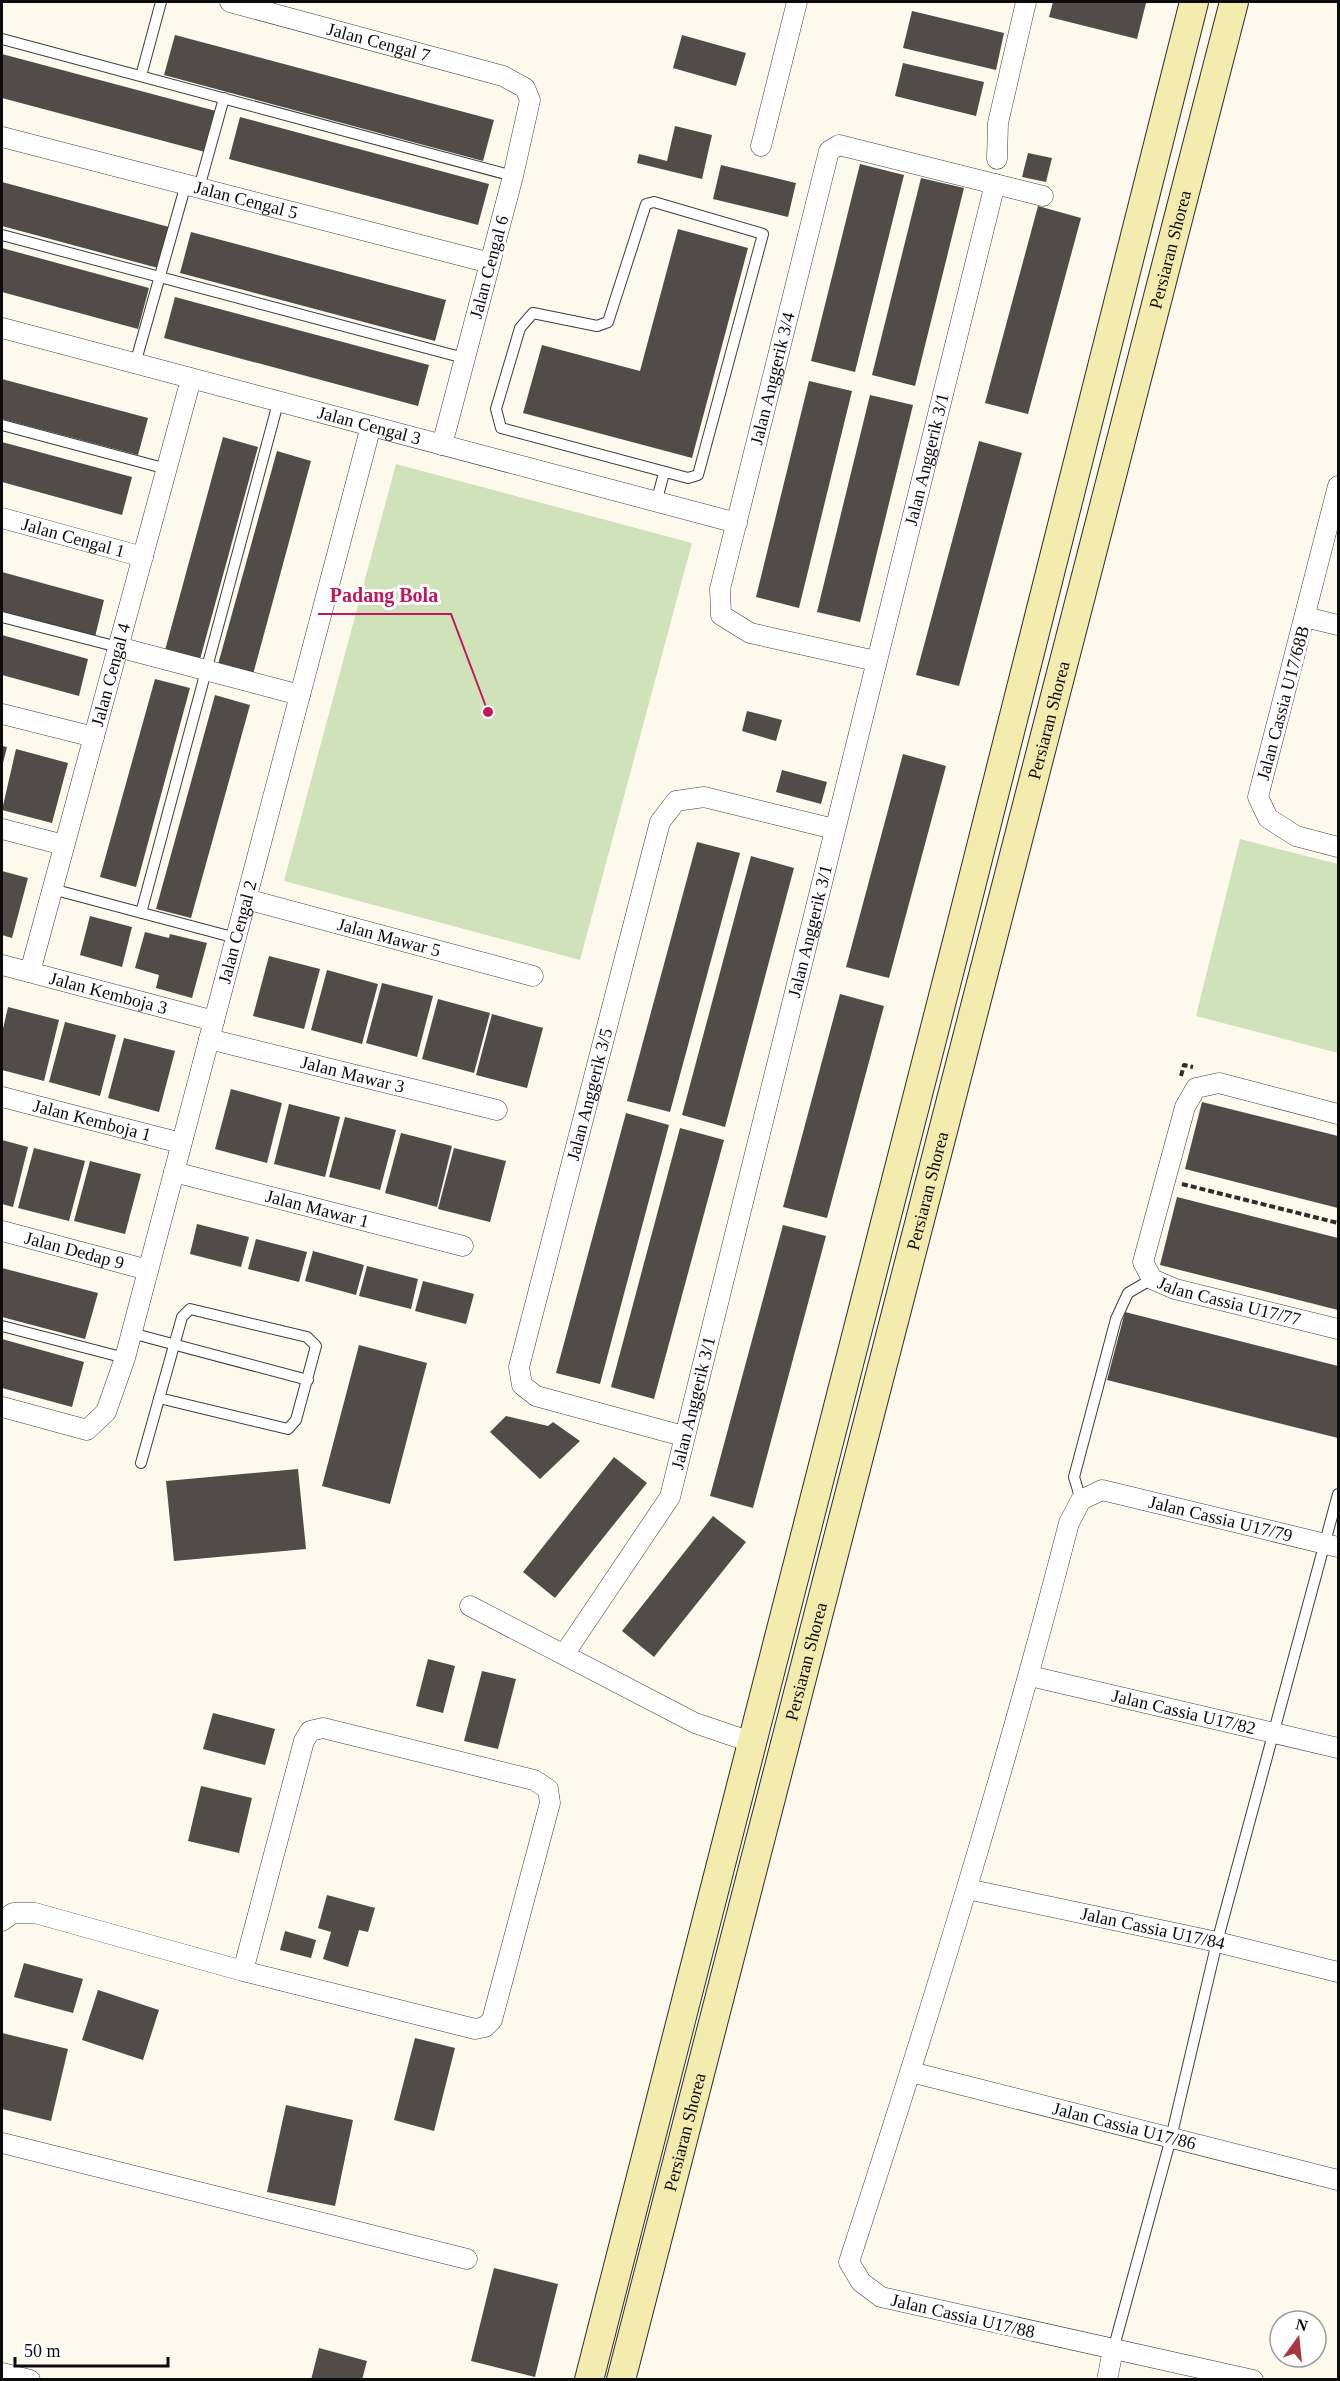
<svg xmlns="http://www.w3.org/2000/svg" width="1340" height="2381" viewBox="0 0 1340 2381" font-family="'Times New Roman',serif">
  <rect width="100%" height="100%" fill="#fdf9ec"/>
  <path fill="#d0e2ba" d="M 396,464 L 692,543 L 580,960 L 284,881 Z
    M 1240,839 L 1338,864 L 1338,1053 L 1196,1016 Z"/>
  <path fill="#524c49" d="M 1053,2 L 1140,2 L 1146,3 L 1137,39 L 1049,17 Z
    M 912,11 L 1004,33 L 996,70 L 903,48 Z
    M 175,35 L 494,120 L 483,161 L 164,75 Z
    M 682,35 L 746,53 L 736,86 L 673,68 Z
    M 2,54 L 216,111 L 205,152 L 2,98 Z
    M 903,63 L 984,82 L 976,116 L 895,96 Z
    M 240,117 L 489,184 L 478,225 L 229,159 Z
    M 675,126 L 712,135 L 702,179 L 637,163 L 639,154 L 667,161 Z
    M 1028,153 L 1052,158 L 1046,182 L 1022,177 Z
    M 860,164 L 904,175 L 855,372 L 811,361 Z
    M 721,165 L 796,183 L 788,217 L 713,199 Z
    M 921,178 L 964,188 L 915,386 L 872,375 Z
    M 2,182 L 169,227 L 158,268 L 2,226 Z
    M 1038,206 L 1081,218 L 1028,414 L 985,403 Z
    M 678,229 L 748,248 L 692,458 L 523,413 L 542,345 L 640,371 Z
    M 191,232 L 446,300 L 435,341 L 180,273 Z
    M 2,248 L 149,288 L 138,329 L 2,292 Z
    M 175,297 L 429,365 L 418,406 L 164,338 Z
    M 2,379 L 148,418 L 138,455 L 2,419 Z
    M 809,381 L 852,391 L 799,608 L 756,597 Z
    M 870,395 L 913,405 L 860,622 L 817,612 Z
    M 223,437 L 258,447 L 199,663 L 164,654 Z
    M 979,441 L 1022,453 L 959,686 L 916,675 Z
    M 2,442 L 132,477 L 122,515 L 2,482 Z
    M 277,451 L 311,461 L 252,678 L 217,668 Z
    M 2,572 L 104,600 L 95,637 L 2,612 Z
    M 2,635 L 88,659 L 79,696 L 2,675 Z
    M 155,679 L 190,688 L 136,887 L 100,877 Z
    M 215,695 L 250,705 L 191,918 L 156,909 Z
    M 747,711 L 782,720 L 776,741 L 742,731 Z
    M 2,746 L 7,747 L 2,767 Z
    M 16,749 L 68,763 L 52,823 L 2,810 Z
    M 903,754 L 946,766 L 889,978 L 846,967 Z
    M 782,770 L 827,782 L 821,804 L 776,792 Z
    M 697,842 L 740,853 L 670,1112 L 627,1101 Z
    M 751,856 L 794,868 L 725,1127 L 682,1115 Z
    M 2,871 L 28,878 L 12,938 L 2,935 Z
    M 90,916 L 132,927 L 122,967 L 80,955 Z
    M 145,932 L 169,938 L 170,934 L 207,943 L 192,998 L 156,988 L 159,975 L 135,968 Z
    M 269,956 L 320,969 L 304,1029 L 253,1016 Z
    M 327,970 L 378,984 L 362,1044 L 311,1030 Z
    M 382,983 L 433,996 L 417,1057 L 366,1043 Z
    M 840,994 L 884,1006 L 827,1218 L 783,1207 Z
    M 438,999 L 490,1013 L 474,1073 L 422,1059 Z
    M 8,1007 L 59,1020 L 44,1081 L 2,1070 L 2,1033 Z
    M 492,1014 L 543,1028 L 527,1088 L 476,1075 Z
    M 65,1022 L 116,1035 L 100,1096 L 49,1082 Z
    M 124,1038 L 175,1051 L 159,1112 L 108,1098 Z
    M 231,1089 L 282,1103 L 267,1163 L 215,1149 Z
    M 1202,1102 L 1338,1136 L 1338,1208 L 1185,1169 Z
    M 289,1104 L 340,1117 L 325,1177 L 274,1164 Z
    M 626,1113 L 669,1125 L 600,1384 L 556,1373 Z
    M 345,1117 L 396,1130 L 380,1190 L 329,1177 Z
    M 680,1128 L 724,1140 L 654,1399 L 611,1387 Z
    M 401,1133 L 452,1146 L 437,1207 L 385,1193 Z
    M 2,1140 L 28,1147 L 13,1207 L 2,1204 Z
    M 34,1148 L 85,1161 L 69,1221 L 18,1208 Z
    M 454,1148 L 506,1161 L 490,1222 L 438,1209 Z
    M 90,1161 L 141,1174 L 125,1234 L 74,1221 Z
    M 1177,1197 L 1338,1238 L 1338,1310 L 1160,1265 Z
    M 197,1224 L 249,1237 L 241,1267 L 190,1254 Z
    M 783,1225 L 826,1236 L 753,1508 L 710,1496 Z
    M 256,1239 L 307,1252 L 299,1282 L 248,1269 Z
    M 313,1251 L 364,1265 L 356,1295 L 305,1281 Z
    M 367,1266 L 418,1279 L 411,1309 L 359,1296 Z
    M 2,1268 L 98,1293 L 85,1339 L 2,1317 Z
    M 423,1281 L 474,1294 L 466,1324 L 415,1311 Z
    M 1125,1312 L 1338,1366 L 1338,1438 L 1107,1380 Z
    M 2,1339 L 84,1362 L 72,1407 L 2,1388 Z
    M 359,1345 L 427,1363 L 390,1504 L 322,1486 Z
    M 506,1416 L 548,1426 L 553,1422 L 580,1441 L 540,1479 L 490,1432 Z
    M 614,1457 L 647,1483 L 555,1598 L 523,1572 Z
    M 298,1469 L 306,1549 L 174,1561 L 166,1481 Z
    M 713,1516 L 746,1542 L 654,1657 L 622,1631 Z
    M 428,1659 L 455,1666 L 443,1713 L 416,1706 Z
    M 482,1671 L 516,1679 L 498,1749 L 464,1741 Z
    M 213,1713 L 275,1729 L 265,1765 L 203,1749 Z
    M 201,1786 L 252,1798 L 239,1853 L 188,1841 Z
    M 327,1895 L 375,1908 L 368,1932 L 359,1930 L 348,1967 L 323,1959 L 331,1932 L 318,1928 Z
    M 285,1931 L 316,1940 L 311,1958 L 280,1950 Z
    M 24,1963 L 83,1979 L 73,2013 L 14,1997 Z
    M 98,1990 L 159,2010 L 143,2060 L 82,2040 Z
    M 2,2033 L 68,2049 L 51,2121 L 2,2109 Z
    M 415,2038 L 455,2048 L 434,2131 L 394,2120 Z
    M 286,2105 L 353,2120 L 335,2206 L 267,2192 Z
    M 494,2268 L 558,2284 L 535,2377 L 471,2361 Z
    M 319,2348 L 367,2361 L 362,2380 L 311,2380 Z"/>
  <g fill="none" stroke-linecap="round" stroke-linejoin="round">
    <defs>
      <path id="lane" d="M 2,39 L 513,176
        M 141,76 L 161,2
        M 199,188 L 224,98
        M 654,202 L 763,234 L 698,475 L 688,478 L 501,428 L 496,409 L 520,328 L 533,313 L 597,326 L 608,322 L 646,204 Z
        M 2,235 L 464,358
        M 135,364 L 186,184
        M 2,425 L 167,469
        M 656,503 L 664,473
        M 2,617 L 118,647
        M 52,889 L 236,938
        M 141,913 L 278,403
        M 2,1326 L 125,1358
        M 131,1333 L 308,1380
        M 141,1463 L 182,1317 L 190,1309 L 307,1337 L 316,1346 L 296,1420 L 288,1429 L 159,1398
        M 1081,1500 L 1074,1477 L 1116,1319 L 1128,1293 L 1152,1279
        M 1113,2350 L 1171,2138 L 1217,1942 L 1338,1494"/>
      <g id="street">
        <path id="s1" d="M 230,2 L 503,76 L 525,88 L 530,100 L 513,176 L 442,445"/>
        <path id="s2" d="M 2,137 L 490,263"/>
        <path d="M 761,146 L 797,2"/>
        <path d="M 997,159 L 998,123 L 1026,2"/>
        <path id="s3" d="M 2,328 L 737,523"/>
        <path d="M 1338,486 L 1258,797 L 1268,818 L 1296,836 L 1338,847"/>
        <path id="s4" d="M 2,518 L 143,557"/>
        <path d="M 1305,617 L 1338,625"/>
        <path d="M 118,647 L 300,695"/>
        <path id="s5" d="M 876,661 L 750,633 L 721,615 L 720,589 L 829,151 L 839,145 L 1043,196"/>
        <path d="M 2,714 L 94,737"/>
        <path d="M 2,829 L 64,845"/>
        <path id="s6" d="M 246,899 L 533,976"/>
        <path id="s7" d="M 2,965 L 214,1021"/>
        <path id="s8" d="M 30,972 L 191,379"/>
        <path id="s9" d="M 209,1039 L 497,1110"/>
        <path id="s10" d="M 2,1097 L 181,1143"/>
        <path id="s11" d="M 1338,1114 L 1219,1083 L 1196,1088 L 1185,1107 L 1143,1262 L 1152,1279 L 1175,1289 L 1338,1329"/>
        <path id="s12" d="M 174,1172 L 463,1246"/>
        <path id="s13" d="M 2,1231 L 148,1270"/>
        <path id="s14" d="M 2,1407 L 87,1430 L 106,1412 L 125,1358 L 371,426"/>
        <path id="s15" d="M 683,1436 L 536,1396 L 522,1385 L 519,1367 L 660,822 L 676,801 L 704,797 L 834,829"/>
        <path d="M 470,1606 L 695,1723 L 751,1742"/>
        <path id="s16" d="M 565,1653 L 670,1497 L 995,184"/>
        <path id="s17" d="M 1030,1676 L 1338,1748"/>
        <path id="s18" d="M 967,1889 L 1217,1942 L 1338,1972"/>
        <path d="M 2,1921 L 13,1913 L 35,1913 L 243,1971 L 475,2029 L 485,2027 L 492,2020 L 550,1803 L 548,1789 L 534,1780 L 323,1728 L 310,1731 L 304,1741 L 243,1971"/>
        <path id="s19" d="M 911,2072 L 1338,2180"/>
        <path d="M 2,2143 L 467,2259"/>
        <path d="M 2,2373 L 30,2380"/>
        <path d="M 1107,2380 L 1113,2350"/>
        <path id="s20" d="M 1253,2380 L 881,2297 L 861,2282 L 849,2262 C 929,2017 1005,1772 1069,1523 L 1081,1500 L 1102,1490 L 1338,1547"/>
      </g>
      <g id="secondary">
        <path d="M 589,2380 L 960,930 L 1194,2"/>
        <path id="s21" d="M 621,2380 L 1234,2"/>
      </g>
    </defs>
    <use href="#lane" stroke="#3e3e3e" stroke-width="12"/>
    <use href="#street" stroke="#3e3e3e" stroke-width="21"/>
    <use href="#secondary" stroke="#2d2d2d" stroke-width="30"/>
    <path stroke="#2d2d2d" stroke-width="4" stroke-dasharray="6 3" stroke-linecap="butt" d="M 1181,1076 L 1184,1065 L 1193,1067
      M 1182,1184 L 1338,1223"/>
    <use href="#lane" stroke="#fff" stroke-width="10"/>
    <use href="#street" stroke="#fff" stroke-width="20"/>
    <use href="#secondary" stroke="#f4ebaf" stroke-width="28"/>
  </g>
  <g text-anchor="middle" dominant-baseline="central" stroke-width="6" stroke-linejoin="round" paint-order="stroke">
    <g font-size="18" fill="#0b0b0b" stroke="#fff">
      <text stroke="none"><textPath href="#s1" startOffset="154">Jalan Cengal 7</textPath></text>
      <text stroke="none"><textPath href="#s2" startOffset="252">Jalan Cengal 5</textPath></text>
      <text stroke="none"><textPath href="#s21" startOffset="2200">Persiaran Shorea</textPath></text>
      <text transform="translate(489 267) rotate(-75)">Jalan Cengal 6</text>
      <text stroke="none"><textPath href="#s5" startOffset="406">Jalan Anggerik 3/4</textPath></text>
      <text stroke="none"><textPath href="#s3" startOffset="380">Jalan Cengal 3</textPath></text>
      <text stroke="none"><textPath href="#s16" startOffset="1257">Jalan Anggerik 3/1</textPath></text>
      <text stroke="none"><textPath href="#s4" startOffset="74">Jalan Cengal 1</textPath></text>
      <text stroke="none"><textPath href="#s8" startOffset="308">Jalan Cengal 4</textPath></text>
      <text transform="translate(1283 703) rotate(-75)">Jalan Cassia U17/68B</text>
      <text stroke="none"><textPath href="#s21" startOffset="1714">Persiaran Shorea</textPath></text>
      <text stroke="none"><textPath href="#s16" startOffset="771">Jalan Anggerik 3/1</textPath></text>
      <text stroke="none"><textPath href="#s14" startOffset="612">Jalan Cengal 2</textPath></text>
      <text stroke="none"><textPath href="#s6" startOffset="148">Jalan Mawar 5</textPath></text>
      <text stroke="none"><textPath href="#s7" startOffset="110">Jalan Kemboja 3</textPath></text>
      <text stroke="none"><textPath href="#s9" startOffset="148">Jalan Mawar 3</textPath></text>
      <text stroke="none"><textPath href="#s15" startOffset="470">Jalan Anggerik 3/5</textPath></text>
      <text stroke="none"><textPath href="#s10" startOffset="93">Jalan Kemboja 1</textPath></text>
      <text stroke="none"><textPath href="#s21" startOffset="1228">Persiaran Shorea</textPath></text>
      <text stroke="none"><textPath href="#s12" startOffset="148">Jalan Mawar 1</textPath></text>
      <text stroke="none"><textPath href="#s13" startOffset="75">Jalan Dedap 9</textPath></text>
      <text stroke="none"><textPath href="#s11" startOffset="429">Jalan Cassia U17/77</textPath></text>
      <text stroke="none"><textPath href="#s16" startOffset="285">Jalan Anggerik 3/1</textPath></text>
      <text stroke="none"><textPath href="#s20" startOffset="1372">Jalan Cassia U17/79</textPath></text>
      <text stroke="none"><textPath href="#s21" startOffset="742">Persiaran Shorea</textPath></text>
      <text stroke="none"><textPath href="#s17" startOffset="158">Jalan Cassia U17/82</textPath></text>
      <text stroke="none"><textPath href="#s18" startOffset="190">Jalan Cassia U17/84</textPath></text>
      <text stroke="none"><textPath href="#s19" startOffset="220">Jalan Cassia U17/86</textPath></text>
      <text stroke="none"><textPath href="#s21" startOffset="256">Persiaran Shorea</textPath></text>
      <text transform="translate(963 2316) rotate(13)">Jalan Cassia U17/88</text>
    </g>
  </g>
  <path fill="none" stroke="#c2185b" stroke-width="2" d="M488 712L451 614H318"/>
  <circle fill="#c2185b" stroke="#fff" stroke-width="2" cx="488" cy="712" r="6"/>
  <g font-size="20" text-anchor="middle" font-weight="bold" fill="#c2185b" stroke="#fff" stroke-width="6" stroke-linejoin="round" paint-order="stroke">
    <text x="384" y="602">Padang Bola</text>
  </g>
  <rect width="1340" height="2381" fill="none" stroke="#0b0b0b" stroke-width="6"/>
  <g transform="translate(1298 2339) rotate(15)"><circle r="28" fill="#ffffff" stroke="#9d9d9d" stroke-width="1.5"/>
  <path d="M0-4.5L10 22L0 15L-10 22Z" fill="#a9363e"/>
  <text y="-9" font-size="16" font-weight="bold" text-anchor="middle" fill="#0b0b0b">N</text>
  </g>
  <path d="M15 2357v9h153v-9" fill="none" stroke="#0b0b0b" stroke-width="3"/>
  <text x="24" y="2357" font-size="18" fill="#0b0b0b" stroke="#ffffff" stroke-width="4.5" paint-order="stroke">50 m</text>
</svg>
